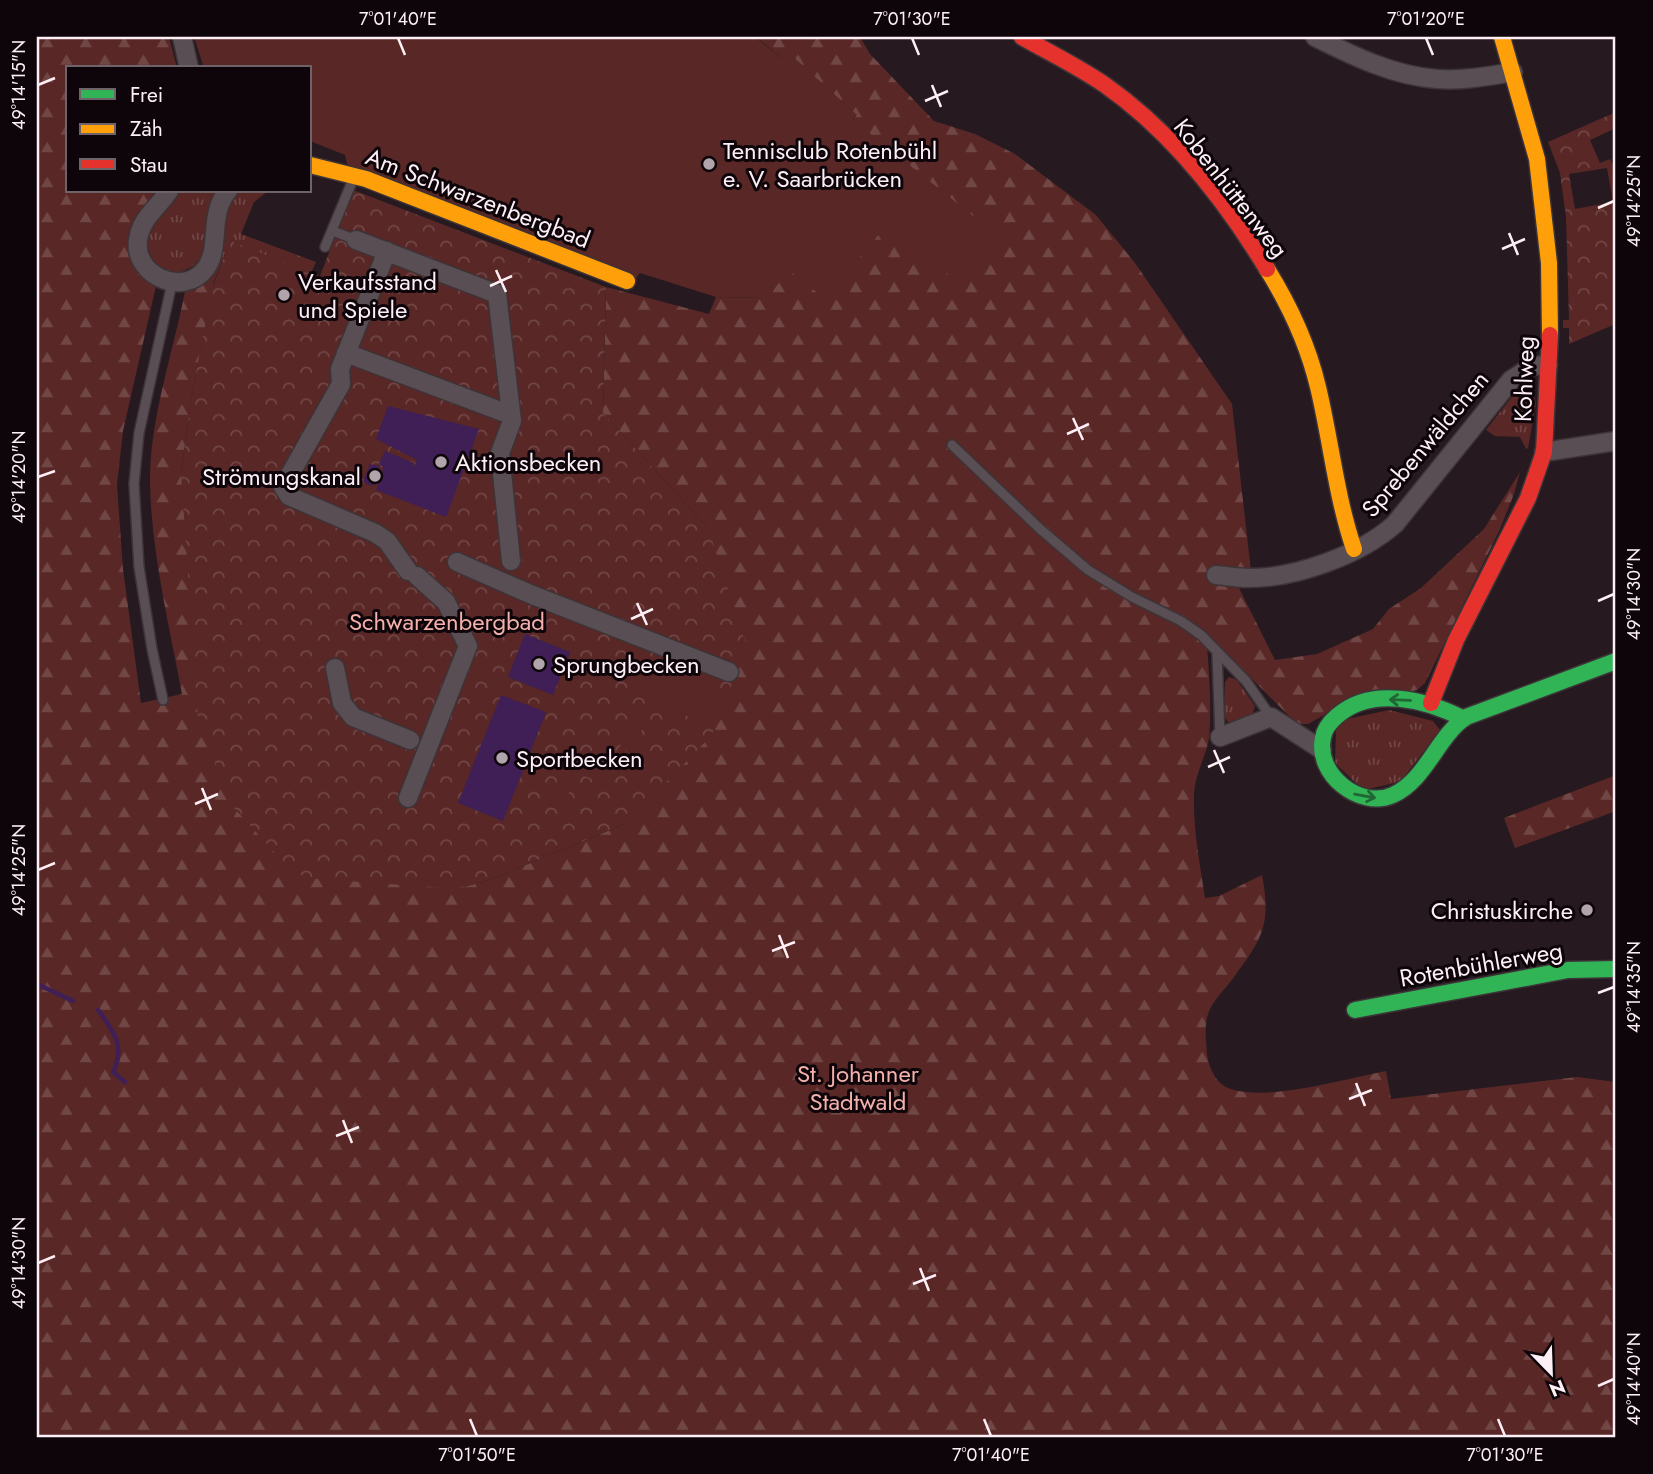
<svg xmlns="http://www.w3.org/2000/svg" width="1653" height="1474" viewBox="0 0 1653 1474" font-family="Jost,sans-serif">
  <defs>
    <pattern id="grass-tufts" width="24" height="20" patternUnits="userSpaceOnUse" patternTransform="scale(1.75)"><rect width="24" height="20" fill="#582726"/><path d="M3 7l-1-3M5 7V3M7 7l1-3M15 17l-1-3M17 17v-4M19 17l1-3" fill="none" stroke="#714746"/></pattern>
    <pattern id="forest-firs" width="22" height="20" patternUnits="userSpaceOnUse" patternTransform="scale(1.75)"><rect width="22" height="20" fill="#582726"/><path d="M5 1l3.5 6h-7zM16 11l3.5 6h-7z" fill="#714746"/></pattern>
    <pattern id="park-crowns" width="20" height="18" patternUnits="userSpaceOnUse" patternTransform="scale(1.75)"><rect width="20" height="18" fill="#582726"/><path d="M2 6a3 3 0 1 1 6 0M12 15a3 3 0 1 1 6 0" fill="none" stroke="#714746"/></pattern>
  </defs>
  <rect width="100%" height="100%" fill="#261a20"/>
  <path fill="url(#grass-tufts)" d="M 178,191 L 216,191 L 209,211 L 203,255 L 194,266 L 178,273 L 163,273 L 151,263 L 146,252 L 148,230 Z
    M 238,191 L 268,191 L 254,202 L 241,234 L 316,262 L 311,273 L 230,242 L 214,282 L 205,280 L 225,215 Z
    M 1526,390 L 1534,396 L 1536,403 L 1528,448 L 1526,449 L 1520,437 L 1495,436 L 1486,430 L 1514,394 Z
    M 1229,677 L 1237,680 L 1255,706 L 1252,715 L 1232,723 L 1228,722 L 1224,716 L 1225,682 Z
    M 1389,710 L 1433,721 L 1440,730 L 1400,782 L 1363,790 L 1335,763 L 1336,730 L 1343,720 Z"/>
  <path fill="url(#forest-firs)" d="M 37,37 L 169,37 L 177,68 L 68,68 L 68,191 L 156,191 C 129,226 109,255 156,286 L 123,431 L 117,485 L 123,569 L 141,703 L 182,694 C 169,624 151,552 150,481 C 150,417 173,354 185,291 L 205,280 L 214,282 L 191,400 L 181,473 L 457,889 L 492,879 L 627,823 L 708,528 L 603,413 L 606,287 L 709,314 L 716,297 L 765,298 L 856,115 L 790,55 L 782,58 L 756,37 L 860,37 L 870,54 L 934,121 L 975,134 L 1015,154 L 1096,215 L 1135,263 L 1232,404 L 1251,571 L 1237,584 L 1275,660 L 1317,654 L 1373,629 L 1389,609 L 1421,588 L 1484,529 L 1520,472 L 1514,494 L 1500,529 L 1425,683 L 1417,690 L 1324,715 L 1308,724 L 1297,724 L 1240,667 L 1207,645 C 1209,675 1212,707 1209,738 C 1206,757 1195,773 1194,795 C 1193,830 1200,864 1205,898 L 1219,896 L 1262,875 C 1272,927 1261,940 1231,981 C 1224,990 1216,998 1211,1007 C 1203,1022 1206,1038 1207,1054 C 1208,1064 1214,1080 1224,1086 C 1257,1105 1348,1078 1386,1071 L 1391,1099 L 1577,1077 L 1616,1082 L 1616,1437 L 37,1437 Z
    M 1616,775 L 1616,811 L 1515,848 L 1504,818 Z"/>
  <path fill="url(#park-crowns)" fill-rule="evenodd" d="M 1616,112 L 1616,128 L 1590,140 L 1600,163 L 1610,159 L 1616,170 L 1616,331 L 1613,325 L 1569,344 L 1569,328 L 1563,328 L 1563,320 L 1569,320 L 1566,217 L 1560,173 L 1548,142 ZM 1607,168 L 1613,202 L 1575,209 L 1569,174 Z
    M 353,190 L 606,287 L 603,413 L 708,528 L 747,647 L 711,736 L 627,823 L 492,879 L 457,889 L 307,878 L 290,869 L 234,808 L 198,719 L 181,473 L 191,400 L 212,289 L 230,241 L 320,276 Z"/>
  <path fill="#582726" d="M 194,37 L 755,37 L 782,58 L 790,54 L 857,115 L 853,120 L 1002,239 L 964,287 L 886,226 L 825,299 L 790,271 L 765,298 L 716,297 L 640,273 L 636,278 L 347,164 L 345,155 L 310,141 L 310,68 L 204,68 Z
    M 658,663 L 721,689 L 706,724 L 643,698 Z
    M 631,721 L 643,727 L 632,753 L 620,747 Z
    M 594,747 L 606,752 L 595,780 L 582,775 Z
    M 559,776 L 573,781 L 563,810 L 549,805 Z"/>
  <path fill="#401f56" d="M 388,406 L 479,429 L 446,517 L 376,490 L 379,481 L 371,486 L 363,482 L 370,464 L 379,466 L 382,474 L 383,467 L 379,464 L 385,451 L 414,463 L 414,467 L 417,460 L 376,439 Z
    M 525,634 L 570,652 L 553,695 L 508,677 Z
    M 501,695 L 546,712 L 503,821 L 458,803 Z"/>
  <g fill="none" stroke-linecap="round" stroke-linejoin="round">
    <path stroke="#401f56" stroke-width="4.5" d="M 37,984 L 73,1001
      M 98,1010 C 113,1030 126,1047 113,1072 L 125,1082"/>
    <defs>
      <path id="lane" d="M 333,231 L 356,240
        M 325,247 L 354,177
        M 952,445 L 1039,528 L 1088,570 L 1132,597 L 1181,621 L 1201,635 L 1246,681 L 1271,717
        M 1217,653 L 1220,737
        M 163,700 L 152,649 L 139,567 L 134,484 L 139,433 L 172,283"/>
      <path id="street" d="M 182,37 L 189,68
        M 1315,37 C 1353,56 1394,76 1437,79 C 1463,81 1488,76 1513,72
        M 169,191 C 159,206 143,217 139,235 C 128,273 183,300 206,268 C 221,248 208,213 228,191
        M 356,240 L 497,294 L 512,421 L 500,453 L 511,561
        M 387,251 L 340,369 L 341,384 L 283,487 L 289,496 L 375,533 L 387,541 L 408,571
        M 346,353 L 511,415
        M 1544,452 L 1616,441
        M 457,562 L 530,594 L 729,672
        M 1216,575 C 1227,576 1238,578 1249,578 C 1296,578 1360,555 1395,524 L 1511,380 L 1532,366 L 1548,365
        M 335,668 L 342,703 L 353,717 L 410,740
        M 1220,737 L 1271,717 L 1322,750
        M 408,798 L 468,646 L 446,602 L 417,576"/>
      <path id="fast" d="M 1464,719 C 1427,700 1372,685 1337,716 C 1330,722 1324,729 1323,738 C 1315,774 1360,810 1393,795 C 1426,780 1437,737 1466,717 L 1616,661
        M 1355,1010 L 1568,970 L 1616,969"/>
      <path id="slow" d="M 1502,37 L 1537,159 L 1549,263 L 1550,335
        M 310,165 L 366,179 L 627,281
        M 1267,269 C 1290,306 1308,345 1318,387 C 1331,441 1336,496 1354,549"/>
      <path id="jam" d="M 1022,37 C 1050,53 1079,67 1105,85 C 1172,132 1225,200 1267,269
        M 1431,703 L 1456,640 L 1528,498 L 1544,452 L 1550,335"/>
    </defs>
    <use href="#lane" stroke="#3d3438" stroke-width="12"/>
    <use href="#street" stroke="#3d3438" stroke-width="21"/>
    <use href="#fast" stroke="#3d3438" stroke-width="19"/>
    <use href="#slow" stroke="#3d3438" stroke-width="19"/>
    <use href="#jam" stroke="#3d3438" stroke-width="19"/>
    <use href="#lane" stroke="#594e54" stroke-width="9"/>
    <use href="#street" stroke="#594e54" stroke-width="18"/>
    <use href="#fast" stroke="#30b455" stroke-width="16"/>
    <use href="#slow" stroke="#ff9f0a" stroke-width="16"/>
    <use href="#jam" stroke="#e5322d" stroke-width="16"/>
  </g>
  <defs><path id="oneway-shaft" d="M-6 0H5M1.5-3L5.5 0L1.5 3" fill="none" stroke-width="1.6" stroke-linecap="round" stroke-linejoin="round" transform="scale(1.75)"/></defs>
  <g stroke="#206533">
    <use href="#oneway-shaft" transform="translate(1400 700) rotate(-178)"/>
    <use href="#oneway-shaft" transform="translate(1365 796) rotate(10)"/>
  </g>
  <path fill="none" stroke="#feeff6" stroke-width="2.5" d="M 398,38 L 405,55M 912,38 L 919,55M 1426,38 L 1433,55M 38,85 L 55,78M 932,85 L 941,107M 925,101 L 948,91M 1598,208 L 1614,201M 1509,233 L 1518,255M 1502,249 L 1525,239M 496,270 L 506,292M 490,286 L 512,276M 1073,418 L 1083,440M 1067,434 L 1089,424M 38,477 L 55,471M 1598,601 L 1614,594M 637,603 L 647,625M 631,619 L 653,609M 1214,750 L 1224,773M 1208,767 L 1230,757M 202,788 L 211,810M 195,804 L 218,794M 38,870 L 55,863M 779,935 L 788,958M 772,951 L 795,942M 1598,993 L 1614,987M 1356,1083 L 1365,1106M 1349,1099 L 1372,1090M 343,1120 L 352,1143M 336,1136 L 359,1127M 38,1263 L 55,1256M 920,1268 L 929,1291M 913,1284 L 936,1275M 1598,1386 L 1614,1379M 470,1419 L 477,1436M 984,1419 L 991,1436M 1498,1419 L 1505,1436"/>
  <g fill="#b2a4ab" stroke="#0d0509" stroke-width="2.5">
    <circle cx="709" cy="164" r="7"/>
    <circle cx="284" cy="295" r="7"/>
    <circle cx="441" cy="462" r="7"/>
    <circle cx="375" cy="476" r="7"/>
    <circle cx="539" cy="664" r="7"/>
    <circle cx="502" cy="758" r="7"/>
    <circle cx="1587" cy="910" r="7"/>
  </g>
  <g text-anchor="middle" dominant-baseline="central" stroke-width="6" stroke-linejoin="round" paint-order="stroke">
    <g font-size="24" fill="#feeff6" stroke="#0d0509" text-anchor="start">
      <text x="723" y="150">Tennisclub Rotenbühl<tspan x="723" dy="28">e. V. Saarbrücken</tspan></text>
      <text x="298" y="281">Verkaufsstand<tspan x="298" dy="28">und Spiele</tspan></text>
      <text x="455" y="462">Aktionsbecken</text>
      <text x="361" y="476" text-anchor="end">Strömungskanal</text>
      <text x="553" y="664">Sprungbecken</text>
      <text x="516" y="758">Sportbecken</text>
      <text x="1573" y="910" text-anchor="end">Christuskirche</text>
    </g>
    <g font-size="24" fill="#feeff6" stroke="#0d0509">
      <text transform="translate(1231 188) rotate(52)">Kobenhüttenweg</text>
      <text transform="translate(478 198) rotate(21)">Am Schwarzenbergbad</text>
      <text transform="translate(1524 379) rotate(-88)">Kohlweg</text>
      <text transform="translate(1425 444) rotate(-50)">Sprebenwäldchen</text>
      <text transform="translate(1481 964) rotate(-10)">Rotenbühlerweg</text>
    </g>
    <g font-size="24" fill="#f4b0ab" stroke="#0d0509">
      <text x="447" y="621">Schwarzenbergbad</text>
      <text x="858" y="1073">St. Johanner<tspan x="858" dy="28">Stadtwald</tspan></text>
    </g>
  </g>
  <rect width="1653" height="1474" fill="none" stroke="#0d0509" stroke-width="77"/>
  <rect x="66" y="66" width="245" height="126" fill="#0d0509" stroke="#6d6368" stroke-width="2"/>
  <rect x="80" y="89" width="35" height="10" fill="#30b455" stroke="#6d6368" stroke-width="2"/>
  <text x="130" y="102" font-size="21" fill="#feeff6">Frei</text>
  <rect x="80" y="124" width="35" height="10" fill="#ff9f0a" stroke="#6d6368" stroke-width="2"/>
  <text x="130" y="136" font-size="21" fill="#feeff6">Zäh</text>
  <rect x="80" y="159" width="35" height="10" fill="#e5322d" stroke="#6d6368" stroke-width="2"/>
  <text x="130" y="172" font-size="21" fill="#feeff6">Stau</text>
  <g transform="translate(1551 1373) rotate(157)" stroke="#0d0509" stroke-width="5" paint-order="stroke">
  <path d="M0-5L12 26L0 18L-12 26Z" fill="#feeff6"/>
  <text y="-10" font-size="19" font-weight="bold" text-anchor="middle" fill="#feeff6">N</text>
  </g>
  <rect x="38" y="38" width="1576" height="1398" fill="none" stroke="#feeff6" stroke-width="2.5"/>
  <g font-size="18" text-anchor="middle" fill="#feeff6">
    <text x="398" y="25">7°01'40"E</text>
    <text x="912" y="25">7°01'30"E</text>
    <text x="1426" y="25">7°01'20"E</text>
    <text transform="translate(19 85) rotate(-90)" y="6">49°14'15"N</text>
    <text transform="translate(1634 201) rotate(-90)" y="6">49°14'25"N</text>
    <text transform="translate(19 477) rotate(-90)" y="6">49°14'20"N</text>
    <text transform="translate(1634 594) rotate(-90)" y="6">49°14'30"N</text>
    <text transform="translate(19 870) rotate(-90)" y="6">49°14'25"N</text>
    <text transform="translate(1634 987) rotate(-90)" y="6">49°14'35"N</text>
    <text transform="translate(19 1263) rotate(-90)" y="6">49°14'30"N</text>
    <text transform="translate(1634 1379) rotate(-90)" y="6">49°14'40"N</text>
    <text x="477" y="1461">7°01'50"E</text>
    <text x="991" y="1461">7°01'40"E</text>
    <text x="1505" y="1461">7°01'30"E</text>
  </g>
</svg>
